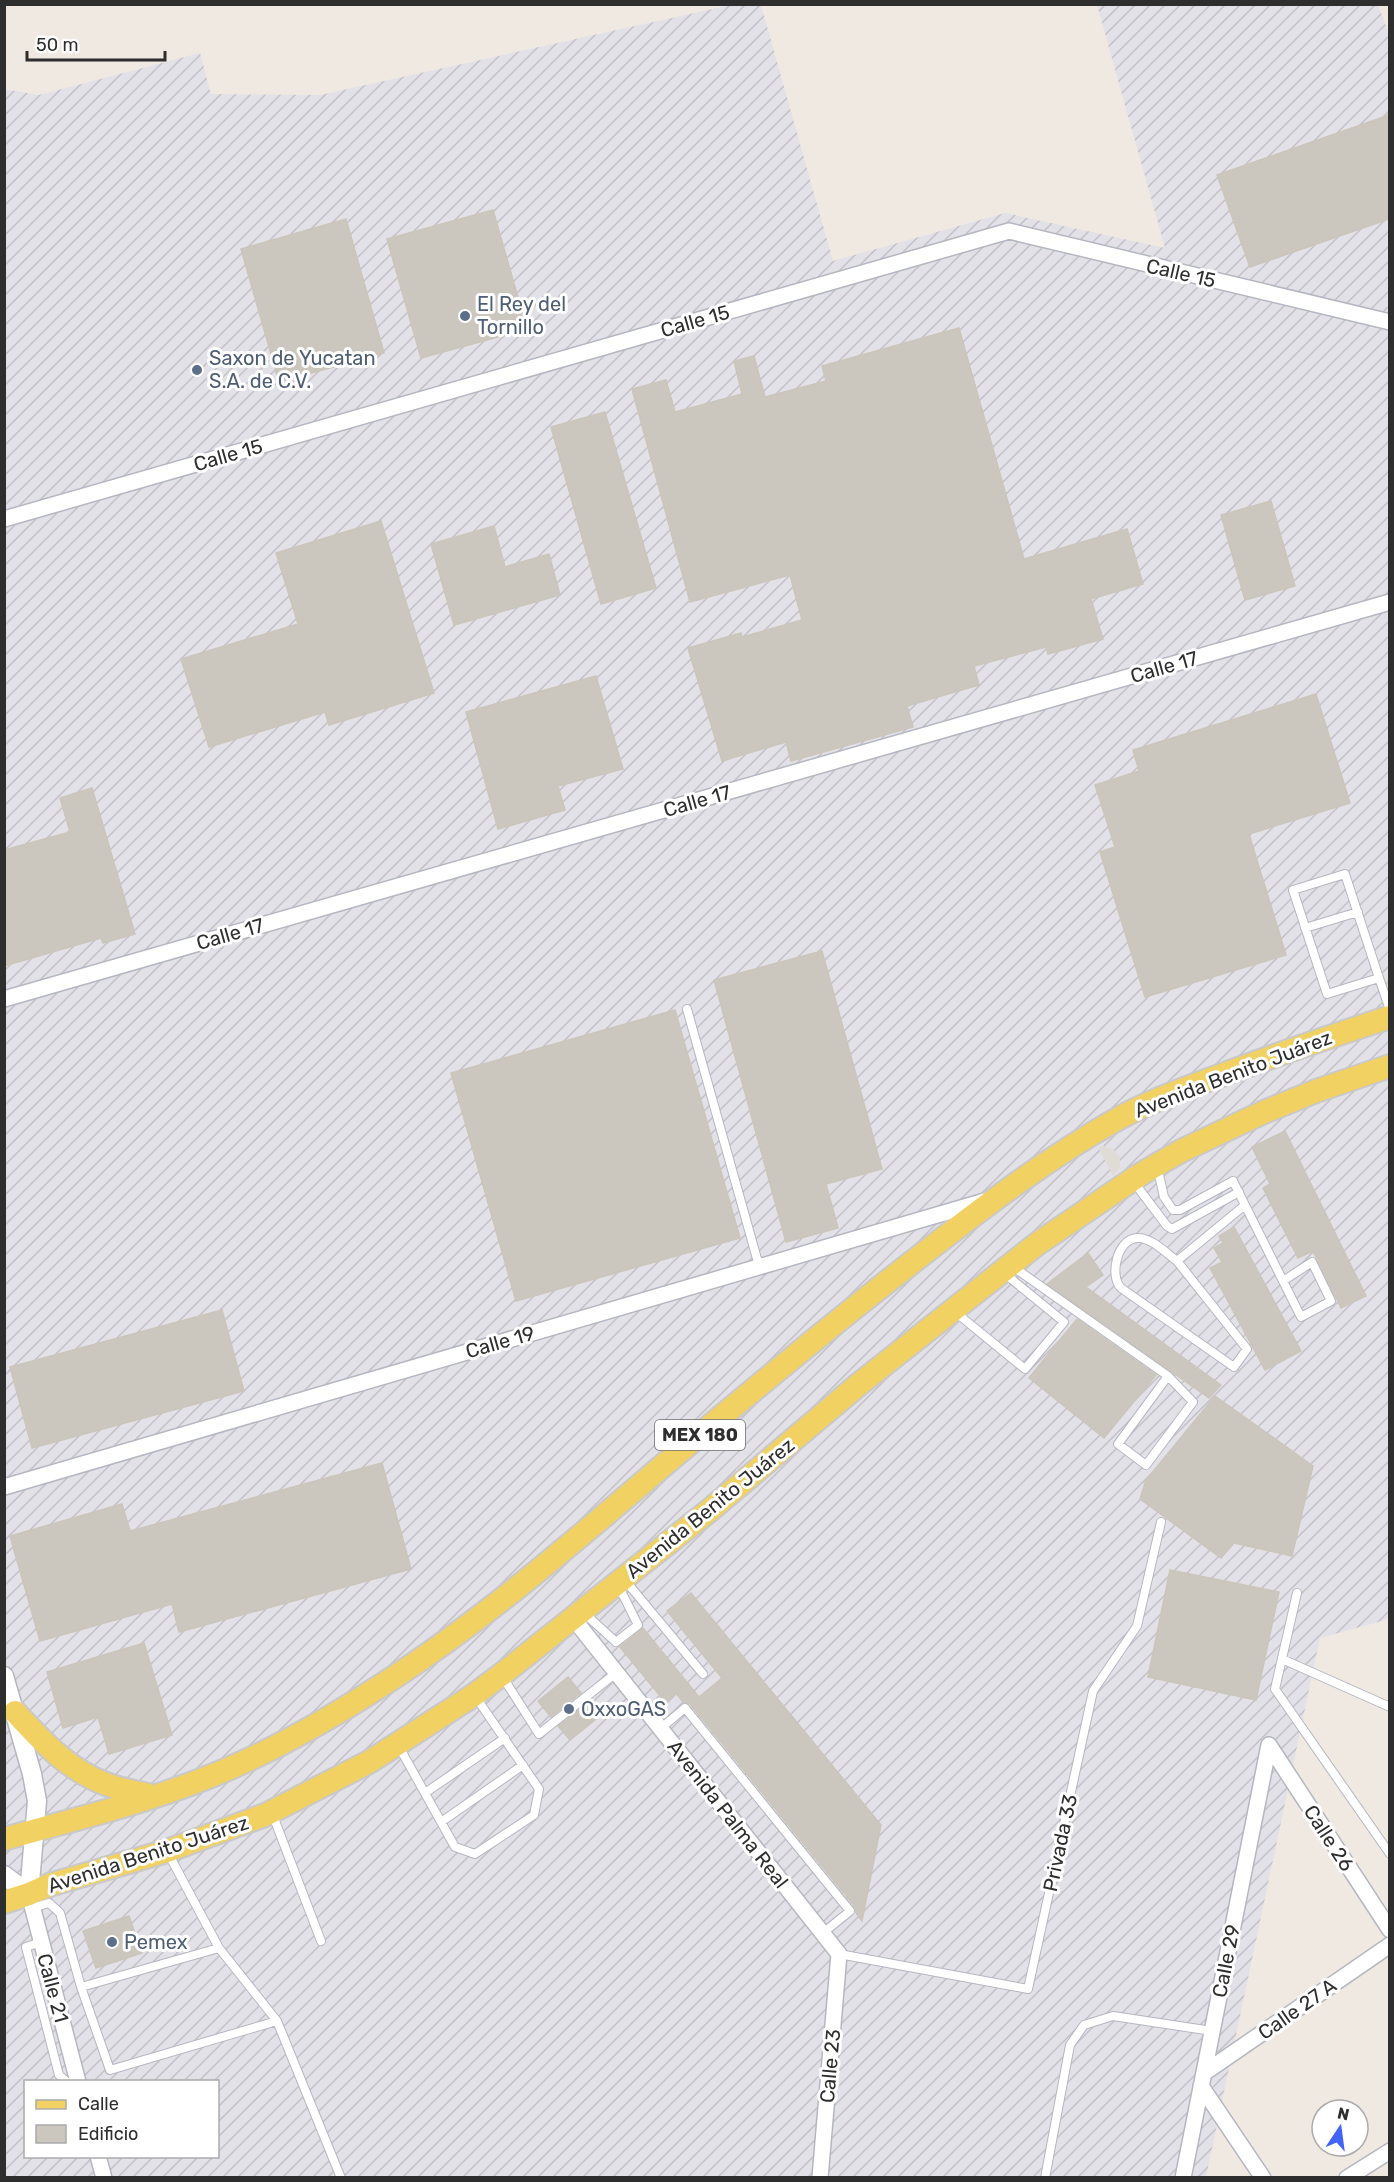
<svg xmlns="http://www.w3.org/2000/svg" width="1394" height="2182" viewBox="0 0 1394 2182" font-family="Rubik,sans-serif">
  <defs>
    <pattern id="industrial-furrows" width="10" height="10" patternUnits="userSpaceOnUse" patternTransform="scale(1.5)"><rect width="10" height="10" fill="#e3e1e8"/><path d="M-1 1l2-2M0 10L10 0M9 11l2-2" fill="none" stroke="#c3c1c7"/></pattern>
  </defs>
  <rect width="100%" height="100%" fill="#efe9e1"/>
  <path fill="url(#industrial-furrows)" fill-rule="evenodd" d="M 731,5 L 761,5 L 833,261 L 1005,213 L 1165,248 L 1097,5 L 1378,5 L 1390,37 L 1389,1619 L 1320,1638 L 1206,2177 L 5,2177 L 4,89 L 39,95 L 200,53 L 211,94 L 320,95 ZM 26,2082 L 218,2082 L 218,2156 L 26,2156 Z"/>
  <path fill="#dfdcd8" d="M 1103,1146 L 1113,1149 L 1120,1157 L 1120,1168 L 1113,1176 L 1098,1147 Z"/>
  <path fill="#cbc7bf" stroke="#cbc5ba" stroke-width="1.5" d="M 1389,115 L 1389,219 L 1250,267 L 1217,175 Z
    M 493,210 L 527,329 L 421,358 L 387,239 Z
    M 346,219 L 384,353 L 279,382 L 241,249 Z
    M 959,328 L 1024,559 L 1127,529 L 1143,584 L 1091,599 L 1103,639 L 1048,654 L 1046,647 L 974,666 L 979,685 L 907,706 L 913,727 L 791,761 L 786,742 L 722,761 L 688,648 L 741,633 L 742,637 L 802,620 L 790,575 L 690,602 L 632,389 L 666,380 L 675,412 L 742,394 L 734,361 L 754,356 L 765,397 L 826,381 L 822,366 Z
    M 605,412 L 656,588 L 601,604 L 551,427 Z
    M 1271,501 L 1295,586 L 1245,600 L 1221,515 Z
    M 381,521 L 434,693 L 329,725 L 325,712 L 209,747 L 181,659 L 298,624 L 276,553 Z
    M 494,526 L 505,567 L 549,554 L 560,595 L 454,625 L 431,544 Z
    M 596,676 L 623,769 L 558,786 L 565,810 L 498,829 L 466,712 Z
    M 1316,694 L 1350,803 L 1249,834 L 1286,955 L 1145,997 L 1100,852 L 1115,847 L 1095,785 L 1139,771 L 1133,750 Z
    M 92,788 L 135,934 L 103,943 L 101,938 L 4,966 L 4,850 L 70,832 L 60,798 Z
    M 822,951 L 882,1169 L 826,1184 L 838,1228 L 786,1242 L 714,980 Z
    M 675,1010 L 740,1238 L 516,1301 L 451,1073 Z
    M 1285,1131 L 1366,1296 L 1341,1308 L 1313,1251 L 1298,1258 L 1263,1188 L 1270,1184 L 1252,1147 Z
    M 1234,1227 L 1301,1351 L 1265,1370 L 1210,1268 L 1222,1262 L 1214,1248 L 1223,1243 L 1219,1236 Z
    M 1088,1253 L 1103,1275 L 1086,1287 L 1221,1385 L 1209,1398 L 1047,1284 Z
    M 222,1310 L 244,1391 L 32,1448 L 10,1367 Z
    M 1077,1319 L 1156,1375 L 1104,1438 L 1029,1378 Z
    M 1215,1396 L 1313,1466 L 1292,1556 L 1234,1543 L 1221,1558 L 1140,1499 L 1146,1480 Z
    M 382,1463 L 411,1569 L 179,1632 L 172,1604 L 40,1641 L 10,1536 L 122,1504 L 130,1531 Z
    M 1170,1570 L 1279,1592 L 1256,1700 L 1148,1677 Z
    M 691,1593 L 881,1825 L 862,1921 L 856,1913 L 855,1907 L 690,1704 L 683,1702 L 676,1693 L 665,1702 L 620,1647 L 643,1628 L 699,1697 L 722,1678 L 667,1611 Z
    M 144,1643 L 172,1735 L 109,1754 L 98,1717 L 63,1728 L 47,1672 Z
    M 568,1677 L 581,1693 L 551,1717 L 538,1701 Z
    M 589,1702 L 600,1716 L 570,1740 L 558,1726 Z
    M 129,1916 L 142,1953 L 96,1968 L 83,1931 Z"/>
  <g fill="none" stroke-linecap="round" stroke-linejoin="round">
    <defs>
      <path id="service" d="M 1345,874 L 1379,978 L 1327,994 L 1293,890 Z
        M 1305,928 L 1358,912
        M 1379,978 L 1390,1010
        M 687,1009 L 759,1266
        M 1157,1166 L 1164,1197 L 1173,1210 L 1180,1210 L 1233,1181 L 1245,1205
        M 1133,1181 L 1167,1226 L 1172,1229 L 1239,1192
        M 1177,1261 C 1166,1253 1151,1237 1137,1238 C 1117,1239 1109,1276 1121,1288 L 1234,1367 L 1247,1349 L 1177,1261 L 1245,1205 L 1301,1317 L 1331,1301 L 1312,1262 L 1283,1281
        M 1012,1266 L 1168,1376 L 1193,1402 L 1146,1465 L 1118,1444 L 1168,1376
        M 954,1311 L 1025,1369 L 1064,1322 L 1004,1273
        M 624,1579 L 703,1674
        M 1297,1593 L 1275,1689 L 1390,1854
        M 583,1612 L 616,1642 L 638,1625 L 618,1585
        M 1282,1659 L 1390,1707
        M 502,1676 L 539,1734 L 616,1673
        M 660,1729 L 685,1708 L 850,1911 L 823,1933
        M 398,1745 L 455,1847 L 475,1854 L 534,1815 L 539,1789 L 475,1696
        M 425,1793 L 505,1738
        M 272,1813 L 321,1941
        M 441,1822 L 523,1765
        M 168,1853 L 219,1948 L 277,2021 L 341,2178
        M 32,1908 L 49,1903 L 60,1913 L 81,1987 L 110,2070 L 277,2021
        M 41,1942 L 26,1947 L 59,2075 L 67,2082
        M 839,1954 L 1028,1989 L 1093,1691 L 1137,1626 L 1161,1522
        M 81,1987 L 219,1948
        M 1045,2178 L 1070,2045 L 1084,2025 L 1113,2016 L 1212,2031"/>
      <path id="minor" d="M 4,519 L 1009,231 L 1390,322
        M 4,999 L 1390,602
        M 4,1487 L 985,1201
        M 573,1618 L 839,1954 L 820,2178
        M 1269,1745 L 1390,1930
        M 29,1894 L 78,2082
        M 1204,2073 L 1390,1945
        M 1201,2086 L 1263,2178
        M 98,2156 L 104,2178
        M 1183,2178 L 1269,1745
        M 1347,2178 L 1390,2151"/>
      <path id="tertiary" d="M 4,1676 L 32,1774 L 37,1801 L 29,1894
        M 4,1875 L 29,1894"/>
      <path id="primary" d="M 15,1712 C 42,1741 68,1770 106,1784 C 120,1790 137,1792 152,1796
        M 4,1839 C 67,1821 132,1806 193,1783 C 258,1759 323,1723 382,1685 C 481,1622 570,1545 659,1469 C 749,1393 839,1318 932,1247 C 990,1202 1050,1157 1114,1121 C 1149,1101 1189,1087 1227,1073 C 1281,1053 1335,1035 1390,1017
        M 4,1902 L 29,1894 L 49,1885 L 167,1851 L 265,1815 L 369,1762 L 474,1695 L 501,1675 L 710,1510 L 858,1385 L 1037,1244 L 1141,1174 L 1181,1151 L 1264,1112 L 1316,1091 L 1390,1066"/>
    </defs>
    <use href="#service" stroke="#b4b7c1" stroke-width="10"/>
    <use href="#minor" stroke="#b4b7c1" stroke-width="18"/>
    <use href="#tertiary" stroke="#b4b7c1" stroke-width="21"/>
    <use href="#primary" stroke="#c9c9c9" stroke-width="26"/>
    <use href="#service" stroke="#fff" stroke-width="8"/>
    <use href="#minor" stroke="#fff" stroke-width="15"/>
    <use href="#tertiary" stroke="#fff" stroke-width="18"/>
    <use href="#primary" stroke="#f2d163" stroke-width="22"/>
  </g>
  <g fill="#5c6f8a" stroke="#fff" stroke-width="2">
    <circle cx="465" cy="316" r="6"/>
    <circle cx="197" cy="370" r="6"/>
    <circle cx="569" cy="1709" r="6"/>
    <circle cx="112" cy="1942" r="6"/>
  </g>
  <g text-anchor="middle" dominant-baseline="central" stroke-width="6" stroke-linejoin="round" paint-order="stroke">
    <rect fill="#fff" stroke="#6d6d6d" stroke-width="1.5" x="655" y="1420" width="90" height="30" rx="4.5"/>
    <g font-size="18" font-weight="bold" fill="#2e2e2e">
      <text x="700" y="1435">MEX 180</text>
    </g>
    <g font-size="20" fill="#2e2e2e" stroke="#fff">
      <text transform="translate(1181 273) rotate(13)">Calle 15</text>
      <text transform="translate(695 321) rotate(-16)">Calle 15</text>
      <text transform="translate(228 455) rotate(-16)">Calle 15</text>
      <text transform="translate(1164 667) rotate(-16)">Calle 17</text>
      <text transform="translate(697 801) rotate(-16)">Calle 17</text>
      <text transform="translate(230 934) rotate(-16)">Calle 17</text>
      <text transform="translate(1233 1074) rotate(-21)">Avenida Benito Juárez</text>
      <text transform="translate(500 1342) rotate(-16)">Calle 19</text>
      <text transform="translate(710 1508) rotate(-39)">Avenida Benito Juárez</text>
      <text transform="translate(728 1814) rotate(52)">Avenida Palma Real</text>
      <text transform="translate(1329 1838) rotate(57)">Calle 26</text>
      <text transform="translate(1060 1843) rotate(-78)">Privada 33</text>
      <text transform="translate(148 1854) rotate(-18)">Avenida Benito Juárez</text>
      <text transform="translate(1226 1961) rotate(-79)">Calle 29</text>
      <text transform="translate(53 1988) rotate(75)">Calle 21</text>
      <text transform="translate(1297 2009) rotate(-35)">Calle 27 A</text>
      <text transform="translate(830 2066) rotate(-85)">Calle 23</text>
    </g>
    <g font-size="20" fill="#4e5e75" stroke="#fff" text-anchor="start">
      <text x="477" y="304">El Rey del<tspan x="477" dy="23">Tornillo</tspan></text>
      <text x="209" y="358">Saxon de Yucatan<tspan x="209" dy="23">S.A. de C.V.</tspan></text>
      <text x="581" y="1709">OxxoGAS</text>
      <text x="124" y="1942">Pemex</text>
    </g>
  </g>
  <rect width="1394" height="2182" fill="none" stroke="#2e2e2e" stroke-width="12"/>
  <rect x="24" y="2080" width="195" height="78" fill="#ffffff" stroke="#ababab" stroke-width="1.5"/>
  <rect x="36" y="2100" width="30" height="9" fill="#f2d163" stroke="#ababab" stroke-width="1.5"/>
  <text x="78" y="2110" font-size="18" fill="#2e2e2e">Calle</text>
  <rect x="36" y="2125" width="30" height="18" fill="#cbc7bf" stroke="#ababab" stroke-width="1.5"/>
  <text x="78" y="2140" font-size="18" fill="#2e2e2e">Edificio</text>
  <g transform="translate(1340 2128) rotate(13)"><circle r="28" fill="#ffffff" stroke="#ababab" stroke-width="1.5"/>
  <path d="M0-4.5L10 22L0 15L-10 22Z" fill="#4264fb"/>
  <text y="-9" font-size="16" font-weight="bold" text-anchor="middle" fill="#2e2e2e">N</text>
  </g>
  <path d="M27 51v9h138v-9" fill="none" stroke="#2e2e2e" stroke-width="3"/>
  <text x="36" y="51" font-size="18" fill="#2e2e2e" stroke="#ffffff" stroke-width="4.5" paint-order="stroke">50 m</text>
</svg>
